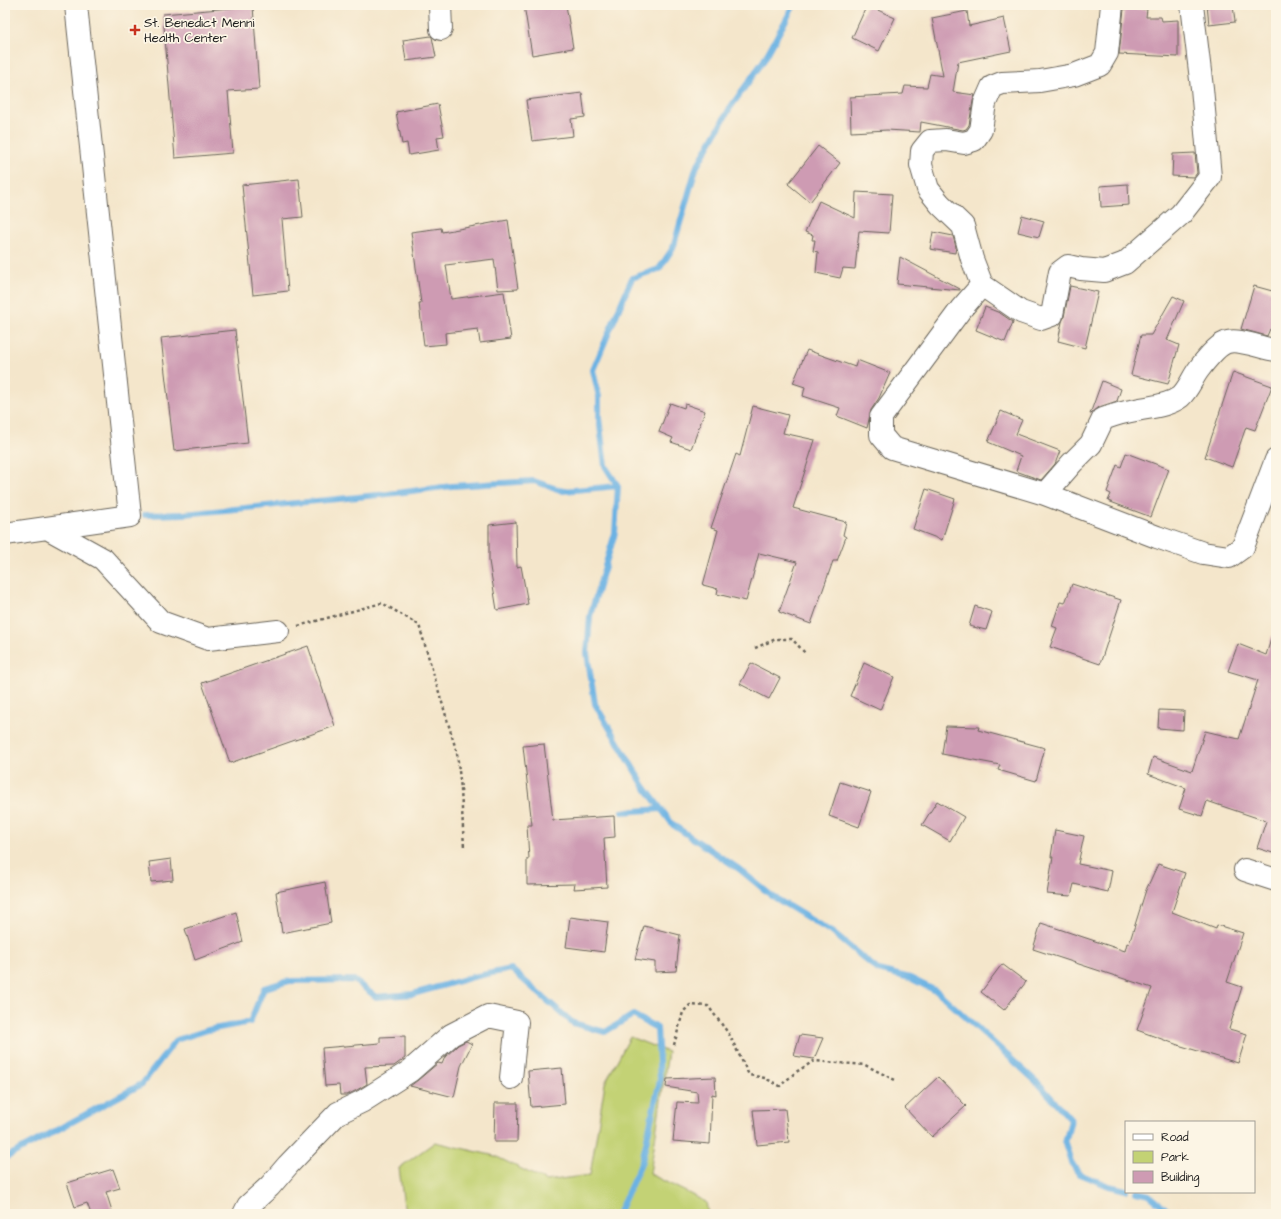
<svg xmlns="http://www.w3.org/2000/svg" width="1281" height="1219" viewBox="0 0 1281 1219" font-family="'Architects Daughter',sans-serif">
  <rect width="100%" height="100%" fill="#fcf5e5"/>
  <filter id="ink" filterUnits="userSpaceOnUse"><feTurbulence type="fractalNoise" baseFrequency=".025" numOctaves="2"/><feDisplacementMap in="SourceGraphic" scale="8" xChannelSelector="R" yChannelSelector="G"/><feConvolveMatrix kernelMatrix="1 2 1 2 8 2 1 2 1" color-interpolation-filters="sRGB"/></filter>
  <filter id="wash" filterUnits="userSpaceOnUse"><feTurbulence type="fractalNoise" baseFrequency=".012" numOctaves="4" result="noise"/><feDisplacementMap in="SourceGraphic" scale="16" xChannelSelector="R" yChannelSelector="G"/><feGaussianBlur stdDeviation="0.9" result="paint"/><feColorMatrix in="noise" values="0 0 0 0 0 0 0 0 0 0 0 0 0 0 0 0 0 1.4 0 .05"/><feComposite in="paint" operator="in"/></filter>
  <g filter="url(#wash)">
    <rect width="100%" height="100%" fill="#f4e6cb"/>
    <path fill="#c3d274" stroke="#707748" d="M 630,1037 L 668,1052 L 650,1174 L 706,1202 L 708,1214 L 405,1214 L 399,1168 L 435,1142 L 495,1156 L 546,1181 L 590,1175 L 605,1083 Z"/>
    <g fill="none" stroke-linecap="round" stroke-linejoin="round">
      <path stroke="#6cb2e3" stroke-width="6" d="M 618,486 L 605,466 L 599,418 L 599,397 L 593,370 L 632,278 L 659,269 L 673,248 L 696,168 L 730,108 L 764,60 L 794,5
        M 145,515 L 184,514 L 388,494 L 452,486 L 534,481 L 563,491 L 618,486 L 615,533 L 590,616 L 587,653 L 595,704 L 644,786 L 673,825 L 739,869 L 772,896 L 833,933 L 878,970 L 910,978 L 938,992 L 1040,1085 L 1071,1120 L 1065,1143 L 1071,1162 L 1079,1174 L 1109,1186 L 1126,1190
        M 622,812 L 661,809
        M 5,1158 L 142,1084 L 176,1040 L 208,1030 L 250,1022 L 264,988 L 289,981 L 354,980 L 376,997 L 413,994 L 473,977 L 511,969 L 573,1023 L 605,1032 L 633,1015 L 657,1028 L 660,1080 L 642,1161 L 618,1214
        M 1136,1192 L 1149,1195 L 1164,1207 L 1170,1214
        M 749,1214 L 751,1213 L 771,1214"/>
    </g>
    <g id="blocks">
      <path fill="#ce9bb3" d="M 524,5 L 566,5 L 573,48 L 532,55 Z
        M 867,5 L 895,18 L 879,51 L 852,38 Z
        M 1207,5 L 1233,5 L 1235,22 L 1209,25 Z
        M 253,6 L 259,89 L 228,91 L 233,153 L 175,158 L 163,14 Z
        M 1124,9 L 1147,9 L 1146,17 L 1161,17 L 1162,21 L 1178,20 L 1178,57 L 1119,54 Z
        M 967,11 L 969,26 L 1004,18 L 1011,51 L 958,62 L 953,92 L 975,95 L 973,101 L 969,125 L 966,129 L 963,130 L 921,122 L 920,132 L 887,130 L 851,132 L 850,97 L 903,94 L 905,86 L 927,87 L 930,74 L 943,76 L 932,18 Z
        M 431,36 L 432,37 L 436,57 L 406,61 L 403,40 Z
        M 582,93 L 585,117 L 571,119 L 573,136 L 532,141 L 526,100 Z
        M 438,104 L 444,136 L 437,137 L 439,150 L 409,155 L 407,143 L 402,144 L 396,112 Z
        M 818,146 L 840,163 L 810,202 L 788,184 Z
        M 1195,153 L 1197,173 L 1194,177 L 1172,176 L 1173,154 Z
        M 299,179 L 303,217 L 282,219 L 288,291 L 253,295 L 242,185 Z
        M 1128,184 L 1129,205 L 1101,207 L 1100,186 Z
        M 856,192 L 892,194 L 889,233 L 859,231 L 855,269 L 843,268 L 840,278 L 816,273 L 818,252 L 813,251 L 815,240 L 812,240 L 813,235 L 805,232 L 819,201 L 855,218 Z
        M 1022,215 L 1044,221 L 1039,237 L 1018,232 Z
        M 508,220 L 518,289 L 498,290 L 494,259 L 446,265 L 451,299 L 504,292 L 511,339 L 480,343 L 478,329 L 445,333 L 446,344 L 424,346 L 419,303 L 421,303 L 411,232 L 441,228 L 442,232 Z
        M 933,232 L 953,236 L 956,247 L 955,253 L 930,249 Z
        M 900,257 L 960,289 L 960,290 L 897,284 Z
        M 1070,286 L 1098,292 L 1085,348 L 1058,341 L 1062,322 L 1064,317 Z
        M 1254,286 L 1276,292 L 1276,331 L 1270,329 L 1267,336 L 1241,329 Z
        M 1173,296 L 1184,301 L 1167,340 L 1179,345 L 1168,384 L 1131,375 L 1141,335 L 1151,335 Z
        M 985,307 L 1000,313 L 1013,322 L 1005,342 L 976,330 Z
        M 235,330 L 248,443 L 174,451 L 161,338 Z
        M 807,350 L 855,367 L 857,360 L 890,373 L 879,398 L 871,410 L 867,428 L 837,416 L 840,408 L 803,396 L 805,387 L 793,383 Z
        M 1233,372 L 1272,386 L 1255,430 L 1246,427 L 1232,467 L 1205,457 Z
        M 1102,381 L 1121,389 L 1117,401 L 1099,407 L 1091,414 L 1090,414 Z
        M 670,403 L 684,408 L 685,404 L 705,411 L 691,449 L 671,442 L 673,438 L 659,432 Z
        M 753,406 L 788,415 L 783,433 L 815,440 L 793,508 L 846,522 L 843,535 L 846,537 L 837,561 L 833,561 L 811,624 L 779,612 L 797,562 L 759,553 L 746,601 L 717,594 L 718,589 L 703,585 L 718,530 L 711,528 L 736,454 L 740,456 Z
        M 1001,411 L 1022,420 L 1016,434 L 1060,451 L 1055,464 L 1041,480 L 1016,471 L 1021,456 L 988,442 Z
        M 1126,453 L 1169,469 L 1151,517 L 1108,501 L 1111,494 L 1107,492 L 1117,465 L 1121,467 Z
        M 926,489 L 955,499 L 942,540 L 913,529 Z
        M 516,522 L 517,567 L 521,566 L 528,604 L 497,610 L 489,561 L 489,525 Z
        M 1072,584 L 1121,600 L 1100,664 L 1050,647 L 1057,628 L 1052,626 L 1060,602 L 1065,603 Z
        M 975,606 L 992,612 L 986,630 L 969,626 Z
        M 1272,636 L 1276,636 L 1276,854 L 1257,848 L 1266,821 L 1207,801 L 1202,816 L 1179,809 L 1186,788 L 1148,774 L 1153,757 L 1192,771 L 1205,731 L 1239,739 L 1258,680 L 1228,671 L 1238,644 L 1266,655 Z
        M 308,646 L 335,726 L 230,763 L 202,683 Z
        M 751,663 L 780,678 L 769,699 L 740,684 Z
        M 864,663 L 894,677 L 880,710 L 850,696 Z
        M 1159,710 L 1184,711 L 1183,730 L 1158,728 Z
        M 946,726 L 979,727 L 978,730 L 1045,748 L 1036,781 L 998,770 L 1000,765 L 942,754 Z
        M 544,744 L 553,820 L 614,816 L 615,837 L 604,838 L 607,887 L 574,889 L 575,884 L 527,885 L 527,859 L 529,859 L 527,825 L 532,825 L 523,746 Z
        M 840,782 L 871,792 L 859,827 L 829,816 Z
        M 937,801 L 964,817 L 950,841 L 922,825 Z
        M 1055,830 L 1084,836 L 1078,864 L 1112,871 L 1108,892 L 1074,884 L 1071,896 L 1047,894 L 1053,857 L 1051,857 Z
        M 171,859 L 173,880 L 151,882 L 149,862 Z
        M 1158,864 L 1185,873 L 1172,912 L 1216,929 L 1217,925 L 1243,933 L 1227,982 L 1242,987 L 1229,1029 L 1247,1034 L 1238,1063 L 1178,1045 L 1137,1030 L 1152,988 L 1033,949 L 1041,923 L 1125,951 L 1127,943 L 1129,944 L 1146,890 Z
        M 325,882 L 331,923 L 282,933 L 276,892 Z
        M 236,912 L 243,942 L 195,960 L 185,929 Z
        M 570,917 L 608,922 L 604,952 L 566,947 Z
        M 644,926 L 680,935 L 676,971 L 655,972 L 655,962 L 635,959 Z
        M 1002,964 L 1026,982 L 1004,1010 L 981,992 Z
        M 800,1035 L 823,1038 L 814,1059 L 794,1056 Z
        M 405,1036 L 405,1058 L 394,1066 L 365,1067 L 367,1084 L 357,1090 L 347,1095 L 340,1095 L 339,1085 L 325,1086 L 322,1048 L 380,1043 L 380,1037 Z
        M 466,1041 L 472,1044 L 461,1066 L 454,1097 L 410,1086 L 418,1080 L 438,1063 L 442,1064 L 445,1057 L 458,1045 Z
        M 562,1068 L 565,1104 L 531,1107 L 528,1071 Z
        M 715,1077 L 716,1095 L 712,1094 L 710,1144 L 673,1141 L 677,1102 L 698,1103 L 697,1092 L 666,1087 L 667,1079 Z
        M 938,1077 L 966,1106 L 932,1137 L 905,1108 Z
        M 495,1103 L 518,1103 L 517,1142 L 494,1142 Z
        M 785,1109 L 789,1142 L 757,1145 L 753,1110 Z
        M 113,1169 L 120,1188 L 106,1192 L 113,1214 L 91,1214 L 87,1203 L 75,1207 L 67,1183 Z"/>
    </g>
  </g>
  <g filter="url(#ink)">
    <use href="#blocks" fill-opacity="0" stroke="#686359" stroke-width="1"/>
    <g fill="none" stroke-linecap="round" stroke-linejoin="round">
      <defs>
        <path id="street" d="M 440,5 L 441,29
          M 1112,5 L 1107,53 L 1100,65 L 1074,75 L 1040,81 L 1002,83 L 992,87 L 985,103 L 981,130 L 974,140 L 964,143 L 946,140 L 930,141 L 922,151 L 921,165 L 928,189 L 940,204 L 963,226 L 972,259 L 982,285 L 961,309 L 881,417 L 881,435 L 892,448 L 1045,494 L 1157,537 L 1203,553 L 1229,557 L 1243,547 L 1276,460
          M 982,285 L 1021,312 L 1041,319 L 1052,315 L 1060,272 L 1068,266 L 1081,269 L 1104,271 L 1125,263 L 1181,214 L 1210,177 L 1202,88 L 1192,5
          M 1045,494 L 1072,463 L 1091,444 L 1103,419 C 1114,415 1124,412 1136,410 C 1150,407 1168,406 1180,397 C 1189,389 1192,378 1199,369 C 1204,362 1217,346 1225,343 C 1237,337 1263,349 1276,350
          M 47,528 L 103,559 L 161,622 L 208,639 L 278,631
          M 5,534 L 130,516 L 76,5
          M 1245,870 L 1276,880
          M 244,1214 L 248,1206 L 270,1186 L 288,1165 L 338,1113 L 363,1101 L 410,1071 L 451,1035 L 488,1016 L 517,1022 L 511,1078"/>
      </defs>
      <use href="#street" stroke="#686359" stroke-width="24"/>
      <path stroke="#686359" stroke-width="2.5" stroke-dasharray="3 3" stroke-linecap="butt" d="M 298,626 L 382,603 L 419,625 L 457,753 L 461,789 L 464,848
        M 755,648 L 776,639 L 792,639 L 806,654
        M 674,1045 L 683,1012 L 690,1005 L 708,1006 L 729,1034 L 749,1075 L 765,1078 L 780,1086 L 796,1072 L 814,1061 L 865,1065 L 897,1081"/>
      <use href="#street" stroke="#fff" stroke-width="22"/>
    </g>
  </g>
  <path fill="#c8321e" stroke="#fcf5e5" stroke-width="1.5" d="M133 24h4v4h4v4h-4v4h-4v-4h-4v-4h4z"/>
  <g text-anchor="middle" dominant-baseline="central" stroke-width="3.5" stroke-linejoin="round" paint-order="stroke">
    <g font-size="13" fill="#1c1c1c" stroke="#fcf5e5" text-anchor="start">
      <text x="144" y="23">St. Benedict Menni<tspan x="144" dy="15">Health Center</tspan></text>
    </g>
  </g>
  <rect width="1281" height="1219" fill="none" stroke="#fcf5e5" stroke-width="20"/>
  <rect x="1125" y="1121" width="130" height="72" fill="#fcf5e5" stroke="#a29e95"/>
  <rect x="1133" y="1134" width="20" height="6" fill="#ffffff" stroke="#a29e95"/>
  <text x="1161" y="1141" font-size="12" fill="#1c1c1c">Road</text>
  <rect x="1133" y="1151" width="20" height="12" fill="#c3d274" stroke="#a29e95"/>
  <text x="1161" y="1161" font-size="12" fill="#1c1c1c">Park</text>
  <rect x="1133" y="1171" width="20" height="12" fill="#ce9bb3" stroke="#a29e95"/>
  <text x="1161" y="1181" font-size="12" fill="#1c1c1c">Building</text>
</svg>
